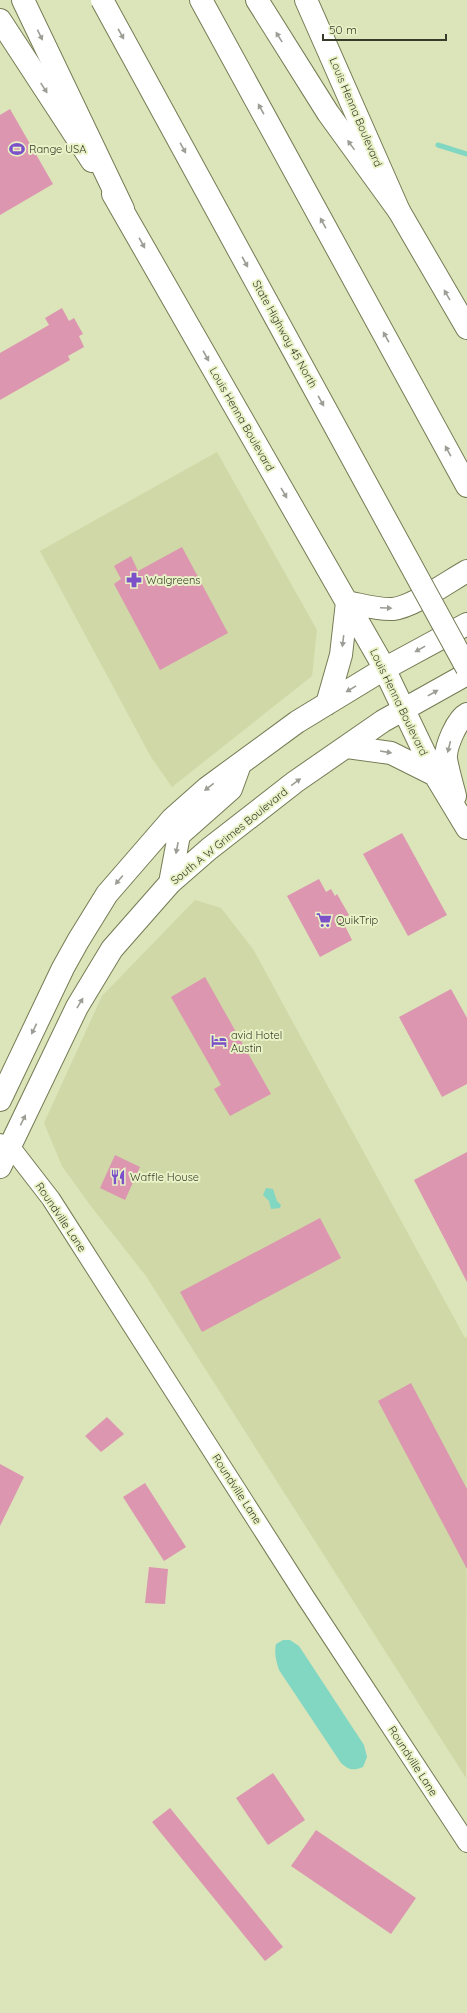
<svg xmlns="http://www.w3.org/2000/svg" width="467" height="2013" viewBox="0 0 467 2013" font-family="Quicksand,sans-serif">
  <rect width="100%" height="100%" fill="#dce4ba"/>
  <path fill="#cfd8a6" d="M 217,452 L 317,630 L 312,676 L 172,787 L 151,757 L 40,551 Z
    M 195,900 L 221,908 L 253,949 L 465,1338 L 467,1337 L 466,1778 L 146,1276 L 90,1205 L 62,1166 L 44,1123 L 102,996 Z"/>
  <path fill="#82d7c2" d="M 266,1188 L 273,1189 L 277,1201 L 281,1205 L 280,1208 L 271,1209 L 269,1201 L 263,1195 Z
    M 283,1640 L 290,1640 L 299,1646 L 364,1745 L 367,1757 L 363,1767 C 353,1771 349,1770 341,1763 L 279,1670 C 276,1661 274,1653 276,1644 Z"/>
  <g fill="none" stroke-linecap="round" stroke-linejoin="round">
    <path stroke="#82d7c2" stroke-width="5" d="M 438,145 L 467,154"/>
  </g>
  <path fill="#dc96af" d="M 10,109 L 53,184 L 0,215 L 0,115 Z
    M 62,308 L 69,321 L 74,318 L 83,334 L 79,336 L 84,347 L 68,356 L 70,360 L 0,400 L 0,353 L 49,325 L 45,318 Z
    M 182,547 L 228,633 L 160,670 L 114,584 L 121,579 L 114,566 L 131,556 L 138,571 Z
    M 402,833 L 447,915 L 408,936 L 363,854 Z
    M 319,879 L 326,892 L 331,889 L 335,896 L 337,894 L 349,915 L 346,917 L 350,923 L 345,926 L 352,940 L 320,957 L 287,896 Z
    M 205,977 L 271,1094 L 230,1116 L 214,1089 L 221,1085 L 171,997 Z
    M 451,989 L 467,1018 L 467,1084 L 442,1097 L 399,1017 Z
    M 467,1152 L 467,1282 L 414,1180 Z
    M 115,1155 L 140,1167 L 125,1200 L 100,1188 Z
    M 320,1218 L 341,1258 L 202,1332 L 180,1292 Z
    M 411,1383 L 467,1489 L 467,1569 L 378,1401 Z
    M 107,1417 L 124,1434 L 101,1452 L 85,1436 Z
    M 0,1464 L 24,1477 L 0,1526 Z
    M 145,1483 L 186,1547 L 164,1561 L 123,1497 Z
    M 149,1567 L 168,1569 L 165,1604 L 145,1603 Z
    M 273,1773 L 305,1820 L 268,1845 L 236,1798 Z
    M 170,1808 L 283,1947 L 265,1961 L 152,1822 Z
    M 316,1830 L 416,1898 L 391,1934 L 291,1866 Z"/>
  <g fill="none" stroke-linecap="round" stroke-linejoin="round">
    <defs>
      <path id="minor" d="M 0,1143 L 10,1146 L 51,1199 L 306,1598 L 467,1843"/>
      <path id="secondary" d="M 306,0 L 399,211 L 467,328
        M 0,20 L 92,161
        M 113,194 L 381,662 L 435,775 L 467,828
        M 347,602 C 362,605 378,610 393,609 C 413,607 449,581 467,571
        M 327,704 L 341,655 L 347,602
        M 347,747 L 391,753 L 435,775
        M 455,796 C 452,784 448,771 446,759 C 445,747 457,719 467,714
        M 170,883 L 179,835 L 231,789 L 239,767
        M 0,1100 L 63,968 L 78,941 L 107,894 L 172,819 L 207,788 L 297,722 L 384,669 L 467,624
        M 0,1167 L 77,1007 L 112,949 L 170,883 L 209,849 L 295,782 L 383,721 L 467,674"/>
      <path id="motorway" d="M 23,0 L 123,209
        M 201,0 L 467,486
        M 257,0 L 328,113 L 399,211"/>
    </defs>
    <use href="#minor" stroke="#757b54" stroke-width="20"/>
    <use href="#secondary" stroke="#757b54" stroke-width="24"/>
    <use href="#motorway" stroke="#757b54" stroke-width="24"/>
    <use href="#minor" stroke="#fff" stroke-width="18"/>
    <use href="#secondary" stroke="#fff" stroke-width="22"/>
    <use href="#motorway" stroke="#fff" stroke-width="22"/>
    <defs>
      <path id="motorway-bridge" d="M 102,0 L 467,668"/>
    </defs>
    <use href="#motorway-bridge" stroke="#757b54" stroke-width="24" stroke-linecap="butt"/>
    <use href="#motorway-bridge" stroke="#fff" stroke-width="22"/>
  </g>
  <defs><path id="oneway-solid" d="M-6-.8H1V-3.2L6.5 0L1 3.2V.8H-6Z"/></defs>
  <g fill="#9c9d94">
    <use href="#oneway-solid" transform="translate(121 34) rotate(61)"/>
    <use href="#oneway-solid" transform="translate(40 35) rotate(64)"/>
    <use href="#oneway-solid" transform="translate(279 37) rotate(-122)"/>
    <use href="#oneway-solid" transform="translate(44 88) rotate(57)"/>
    <use href="#oneway-solid" transform="translate(261 109) rotate(-119)"/>
    <use href="#oneway-solid" transform="translate(351 145) rotate(-126)"/>
    <use href="#oneway-solid" transform="translate(183 148) rotate(61)"/>
    <use href="#oneway-solid" transform="translate(323 223) rotate(-119)"/>
    <use href="#oneway-solid" transform="translate(142 243) rotate(61)"/>
    <use href="#oneway-solid" transform="translate(245 262) rotate(61)"/>
    <use href="#oneway-solid" transform="translate(447 295) rotate(-120)"/>
    <use href="#oneway-solid" transform="translate(386 337) rotate(-119)"/>
    <use href="#oneway-solid" transform="translate(206 356) rotate(61)"/>
    <use href="#oneway-solid" transform="translate(321 401) rotate(61)"/>
    <use href="#oneway-solid" transform="translate(448 451) rotate(-119)"/>
    <use href="#oneway-solid" transform="translate(284 493) rotate(60)"/>
    <use href="#oneway-solid" transform="translate(386 608) rotate(2)"/>
    <use href="#oneway-solid" transform="translate(343 641) rotate(97)"/>
    <use href="#oneway-solid" transform="translate(420 649) rotate(151)"/>
    <use href="#oneway-solid" transform="translate(351 689) rotate(149)"/>
    <use href="#oneway-solid" transform="translate(433 693) rotate(-29)"/>
    <use href="#oneway-solid" transform="translate(449 747) rotate(104)"/>
    <use href="#oneway-solid" transform="translate(386 752) rotate(9)"/>
    <use href="#oneway-solid" transform="translate(296 782) rotate(-36)"/>
    <use href="#oneway-solid" transform="translate(209 787) rotate(142)"/>
    <use href="#oneway-solid" transform="translate(177 848) rotate(101)"/>
    <use href="#oneway-solid" transform="translate(119 880) rotate(130)"/>
    <use href="#oneway-solid" transform="translate(80 1003) rotate(-59)"/>
    <use href="#oneway-solid" transform="translate(34 1029) rotate(116)"/>
    <use href="#oneway-solid" transform="translate(23 1120) rotate(-64)"/>
  </g>
  <defs>
    <symbol id="stadium-bare" viewBox="-9 -9 18 18"><path d="M0-5a6.5 5 0 1 0 0 10a6.5 5 0 1 0 0-10ZM-3.5-1.8h7v3.6h-7Z" fill="#7b50c9" stroke="#e9f2c6" stroke-width="2.5" paint-order="stroke"/></symbol>
    <symbol id="pharmacy-bare" viewBox="-9 -9 18 18"><path d="M-2-6h4v4h4v4h-4v4h-4v-4h-4v-4h4Z" fill="#7b50c9" stroke="#e9f2c6" stroke-width="2.5" paint-order="stroke"/></symbol>
    <symbol id="supermarket-bare" viewBox="-9 -9 18 18"><path d="M-6-5.5h2.5l.6 2H6L4.5 2H-2.5L-4.4-4H-6ZM-1.5 3.2a1.3 1.3 0 1 0 .1 0ZM3 3.2a1.3 1.3 0 1 0 .1 0Z" fill="#7b50c9" stroke="#e9f2c6" stroke-width="2.5" paint-order="stroke"/></symbol>
    <symbol id="hotel-bare" viewBox="-9 -9 18 18"><path d="M-6-4.5h1.5V1H6V5H4.5V3h-9V5H-6ZM-4 0a1.8 1.8 0 1 1 3.6 0ZM.5 0V-2.5h3Q6-2.5 6 0Z" fill="#7b50c9" stroke="#e9f2c6" stroke-width="2.5" paint-order="stroke"/></symbol>
    <symbol id="restaurant-bare" viewBox="-9 -9 18 18"><path d="M-5-6h1v4h1v-4h1v4h1v-4h1v5L-1.5 .5V6h-2V.5L-5-1ZM5-6V6H3V1.5H1.5Q1.5-4 5-6Z" fill="#7b50c9" stroke="#e9f2c6" stroke-width="2.5" paint-order="stroke"/></symbol>
  </defs>
  <g fill-rule="evenodd">
    <use href="#stadium-bare" x="6" y="138" width="22" height="22"/>
    <use href="#pharmacy-bare" x="123" y="569" width="22" height="22"/>
    <use href="#supermarket-bare" x="313" y="909" width="22" height="22"/>
    <use href="#hotel-bare" x="208" y="1030" width="22" height="22"/>
    <use href="#restaurant-bare" x="107" y="1166" width="22" height="22"/>
  </g>
  <g text-anchor="middle" dominant-baseline="central" stroke-width="4" stroke-linejoin="round" paint-order="stroke">
    <g font-size="11" fill="#383b2a" stroke="#e9f2c6">
      <text transform="translate(356 112) rotate(67)">Louis Henna Boulevard</text>
      <text transform="translate(285 334) rotate(61)">State Highway 45 North</text>
      <text transform="translate(242 419) rotate(60)">Louis Henna Boulevard</text>
      <text transform="translate(399 702) rotate(64)">Louis Henna Boulevard</text>
      <text transform="translate(229 836) rotate(-39)">South A W Grimes Boulevard</text>
      <text transform="translate(61 1217) rotate(56)">Roundville Lane</text>
      <text transform="translate(237 1489) rotate(57)">Roundville Lane</text>
      <text transform="translate(413 1761) rotate(57)">Roundville Lane</text>
    </g>
    <g font-size="11" fill="#383b2a" stroke="#e9f2c6" text-anchor="start">
      <text x="29" y="149">Range USA</text>
      <text x="146" y="580">Walgreens</text>
      <text x="336" y="920">QuikTrip</text>
      <text x="231" y="1035">avid Hotel<tspan x="231" dy="13">Austin</tspan></text>
      <text x="130" y="1177">Waffle House</text>
    </g>
  </g>
  <path d="M323 34v6h123v-6" fill="none" stroke="#383b2a" stroke-width="2"/>
  <text x="329" y="34" font-size="12" fill="#383b2a" stroke="#e9f2c6" stroke-width="3" paint-order="stroke">50 m</text>
</svg>
